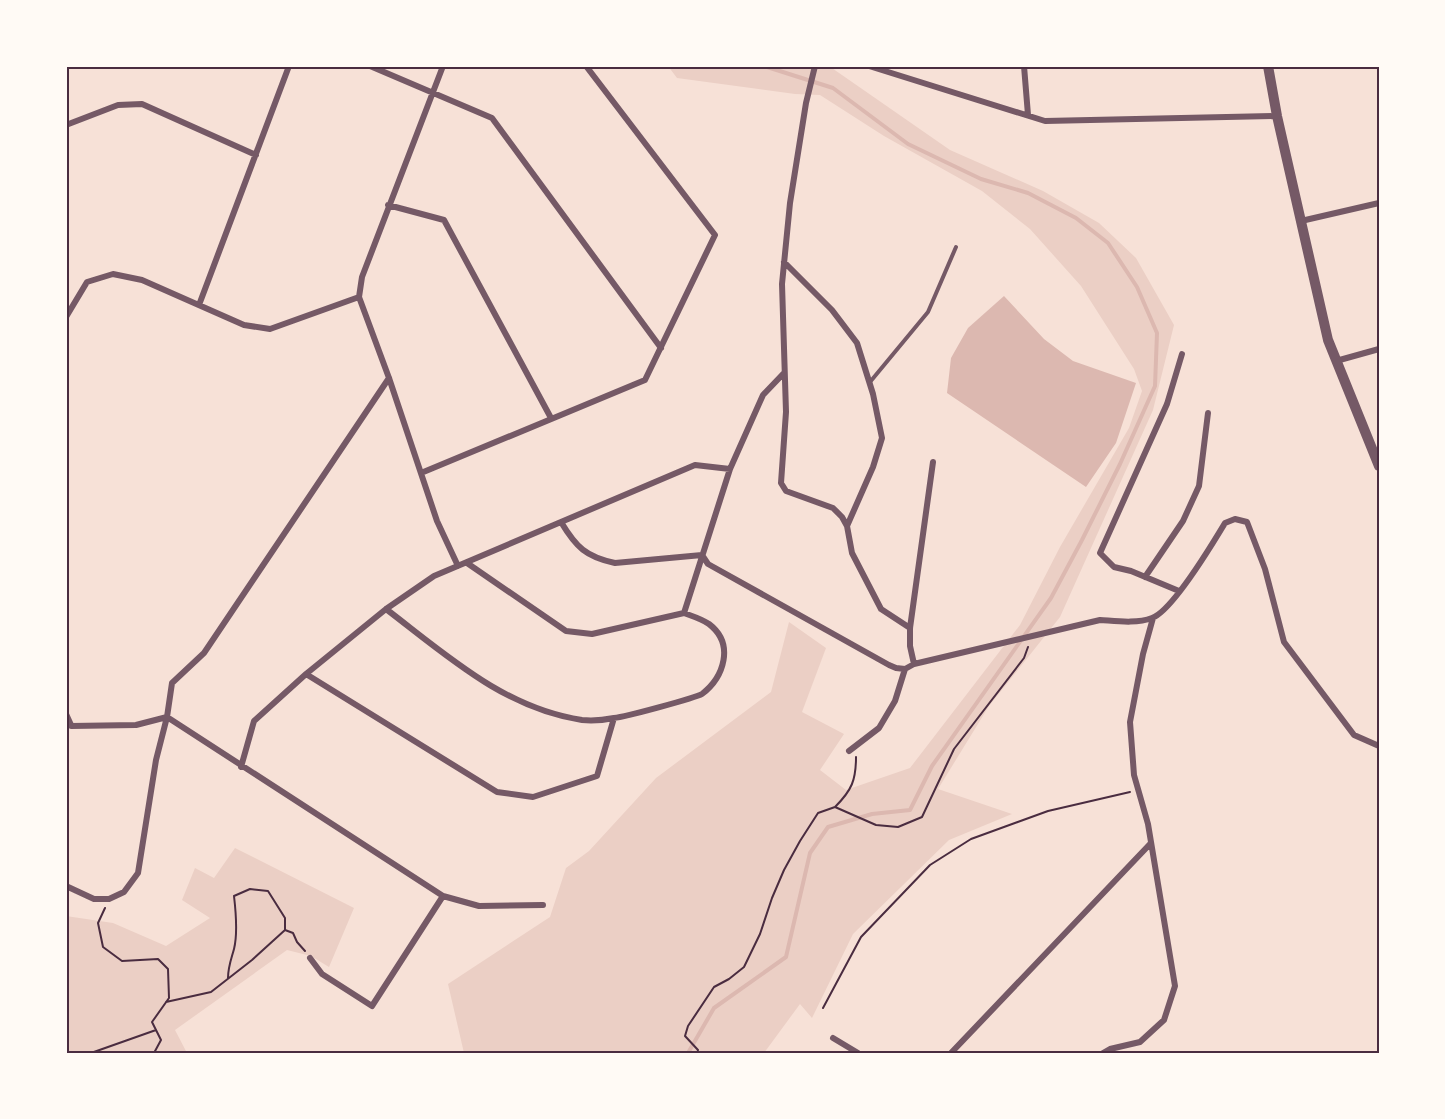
<svg xmlns="http://www.w3.org/2000/svg" width="1445" height="1119" viewBox="0 0 1445 1119" font-family="Lora,serif">
  <rect width="100%" height="100%" fill="#f7e1d7"/>
  <path fill="#ebcfc5" d="M 668,66 L 829,66 L 950,150 L 1043,191 L 1099,223 L 1136,258 L 1174,325 L 1153,410 L 1060,617 L 989,706 L 938,789 L 1012,814 L 949,840 L 853,934 L 812,1018 L 800,1004 L 764,1053 L 464,1053 L 448,984 L 550,917 L 566,868 L 589,851 L 656,778 L 771,692 L 789,622 L 826,648 L 802,712 L 844,734 L 820,770 L 846,790 L 910,768 L 1020,625 L 1060,547 L 1129,428 L 1142,391 L 1134,369 L 1081,286 L 1030,229 L 982,191 L 884,136 L 820,95 L 795,94 L 677,78 Z
    M 235,848 L 354,908 L 329,967 L 311,956 L 287,950 L 175,1030 L 187,1053 L 66,1053 L 66,916 L 113,923 L 166,946 L 210,918 L 182,900 L 195,868 L 214,878 Z"/>
  <path fill="#dcb8b0" d="M 1004,296 L 1044,339 L 1073,361 L 1136,383 L 1116,443 L 1086,487 L 947,393 L 951,358 L 968,328 Z"/>
  <g fill="none" stroke-linecap="round" stroke-linejoin="round">
    <path stroke="#dcb8b0" stroke-width="4" d="M 688,1053 L 714,1008 L 786,957 L 810,853 L 828,827 L 872,814 L 910,810 L 932,766 L 1051,598 L 1082,540 L 1120,464 L 1155,386 L 1157,333 L 1137,287 L 1108,243 L 1076,218 L 1028,193 L 981,179 L 908,144 L 833,88 L 764,66"/>
    <path stroke="#4a2c40" stroke-width="2" d="M 835,807 C 852,790 856,780 856,757
      M 105,908 L 98,923 L 103,947 L 122,961 L 158,959 L 168,969 L 169,998 L 152,1022 L 161,1040 L 154,1053
      M 285,930 L 293,933 L 297,942 L 305,951
      M 166,1002 L 211,992 L 252,960 L 285,930 L 285,918 L 268,891 L 250,889 L 234,896 C 236,913 238,933 234,949 C 231,960 228,967 228,978
      M 823,1008 L 861,937 L 930,865 L 971,839 L 1048,811 L 1130,792
      M 91,1053 L 156,1030
      M 697,1053 L 698,1050 L 685,1036 L 688,1026 L 714,987 L 729,979 L 744,967 L 760,934 L 772,898 L 784,870 L 800,841 L 818,813 L 835,807 L 876,825 L 898,827 L 922,817 L 954,749 L 1024,658 L 1028,647"/>
    <path stroke="#755966" stroke-width="4" d="M 870,382 L 928,312 L 956,247"/>
    <path stroke="#755966" stroke-width="6" d="M 370,66 L 492,118 L 661,348
      M 443,66 L 362,277 L 359,297 L 389,378 L 437,521 L 458,566
      M 815,66 L 806,103 L 790,203 L 782,284 L 786,412 L 781,483 L 786,491 L 833,508 L 842,517 L 847,526 L 852,553 L 881,609 L 910,628
      M 869,66 L 1045,121 L 1277,116
      M 1024,66 L 1028,115
      M 66,125 L 118,105 L 142,104 L 256,155
      M 388,205 L 444,220 L 551,418
      M 1301,221 L 1379,203
      M 784,262 L 832,310 L 857,343 L 873,394 L 882,438 L 873,467 L 847,526
      M 199,305 L 289,66
      M 66,317 L 87,282 L 113,274 L 142,280 L 244,325 L 270,329 L 359,297
      M 1336,361 L 1379,349
      M 421,473 L 645,380 L 715,235 L 586,66
      M 561,522 C 576,547 586,557 615,563 L 702,555
      M 702,555 L 708,564 L 889,665 L 896,668 L 905,669
      M 467,563 L 566,631 L 592,634 L 684,613
      M 1145,577 L 1183,521 L 1199,486 L 1208,413
      M 1179,591 L 1131,571 L 1114,567 L 1100,553 L 1167,404 L 1182,354
      M 386,609 C 445,654 505,709 582,720 C 591,721 604,720 614,718 C 625,717 695,698 702,694 C 724,677 735,644 709,624 C 702,619 692,616 684,613
      M 684,613 L 730,469 L 763,395 L 784,373
      M 914,664 L 910,646 L 910,628 L 933,462
      M 905,669 L 914,664 L 1100,620 C 1116,621 1136,624 1152,618 C 1172,611 1213,543 1225,523 L 1235,519 L 1247,522 L 1265,569 L 1284,642 L 1354,735 L 1379,746
      M 306,674 L 497,792 L 533,797 L 597,776 L 614,718
      M 66,714 L 71,725
      M 167,717 L 443,896 L 479,906 L 543,905
      M 66,723 L 71,726 L 136,725 L 167,717
      M 849,751 L 879,728 L 895,701 L 905,669
      M 241,767 L 254,721 L 306,674 L 386,609 L 434,576 L 695,465 L 730,469
      M 66,886 L 94,899 L 109,899 L 124,892 L 138,873 L 156,760 L 167,717 L 172,683 L 204,653 L 389,378
      M 310,958 L 322,974 L 372,1006 L 443,896
      M 833,1038 L 858,1053
      M 951,1053 L 1151,843
      M 1103,1053 L 1110,1049 L 1140,1042 L 1164,1020 L 1175,986 L 1148,824 L 1134,775 L 1130,722 L 1143,654 L 1153,618"/>
    <path stroke="#755966" stroke-width="10" d="M 1268,66 L 1277,116 L 1328,340 L 1379,466"/>
  </g>
  <rect width="1445" height="1119" fill="none" stroke="#fffaf5" stroke-width="135"/>
  <rect x="68" y="68" width="1310" height="984" fill="none" stroke="#4a2c40" stroke-width="2"/>
</svg>
